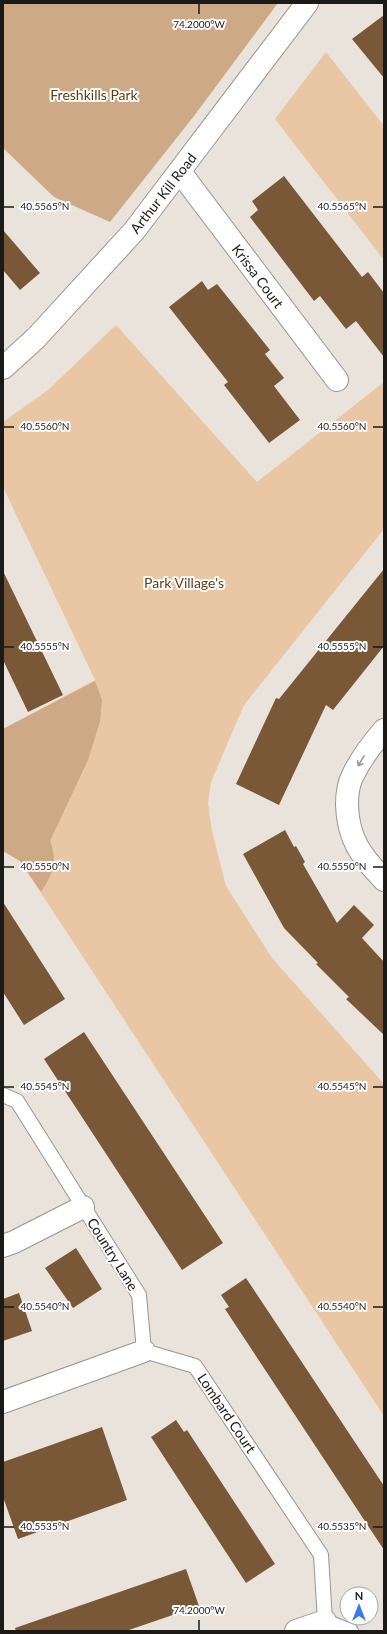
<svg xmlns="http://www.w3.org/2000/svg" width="387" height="1634" viewBox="0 0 387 1634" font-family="Lato,sans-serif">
  <rect width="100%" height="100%" fill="#eae3db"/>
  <path fill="#e9c6a4" d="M 326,52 L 384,126 L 384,260 L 275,119 Z
    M 116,325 L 257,482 L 384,382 L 384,529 L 244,705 L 211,782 L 208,803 L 212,831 L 226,886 L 272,958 L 384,1084 L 384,1416 L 20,861 L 3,851 L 3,729 L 95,680 L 3,487 L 3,422 L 48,390 Z"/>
  <path fill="#cda986" d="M 3,3 L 278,3 L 194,116 L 110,222 L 54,197 L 3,148 Z
    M 95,681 L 102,700 L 100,721 L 88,760 L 50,841 C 58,862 53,874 41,892 L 20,861 L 3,851 L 3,729 Z"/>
  <path fill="#795837" d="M 384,15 L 384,78 L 352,39 Z
    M 284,176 L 362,277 L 368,272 L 384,293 L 384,357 L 356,321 L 346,329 L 320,296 L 314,301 L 250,217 L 258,210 L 252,201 Z
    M 3,230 L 40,273 L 20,290 L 3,270 Z
    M 202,281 L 208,290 L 217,284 L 270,350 L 265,354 L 284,378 L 274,386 L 300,420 L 269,443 L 224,385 L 228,382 L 169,307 Z
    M 384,569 L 384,646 L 333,710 L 326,705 L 279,805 L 236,784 L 276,698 L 279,699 Z
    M 3,571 L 63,695 L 28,712 L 3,660 Z
    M 285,830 L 294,847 L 296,846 L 305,862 L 303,864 L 337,923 L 354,905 L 374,925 L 362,938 L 384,962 L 384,1035 L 346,999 L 349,997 L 316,964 L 318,963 L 284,928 L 243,854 Z
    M 3,902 L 65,999 L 24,1025 L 3,992 Z
    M 84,1032 L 223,1243 L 182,1270 L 44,1059 Z
    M 76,1248 L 102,1289 L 73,1308 L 45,1268 Z
    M 246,1278 L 384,1486 L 384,1550 L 225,1309 L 229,1307 L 221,1295 Z
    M 19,1293 L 32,1331 L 3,1341 L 3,1299 Z
    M 176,1420 L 184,1432 L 187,1430 L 275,1564 L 246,1583 L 151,1437 Z
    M 102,1427 L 127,1500 L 18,1539 L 3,1497 L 3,1462 Z
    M 186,1569 L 199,1606 L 126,1631 L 16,1631 L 15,1628 Z"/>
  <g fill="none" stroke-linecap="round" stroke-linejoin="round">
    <defs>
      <path id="lane" d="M 3,1095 L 17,1101 L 139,1295 L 144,1351 L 195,1366 L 321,1555 L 325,1621 L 351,1631"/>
      <path id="street" d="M 180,172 L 337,380
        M 384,730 C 372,744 361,758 353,775 C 348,784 347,796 347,805 C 348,839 361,856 384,880
        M 3,1246 L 14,1242 L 83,1207
        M 3,1402 L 144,1351
        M 296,1631 L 325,1621"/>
      <path id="secondary" d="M 3,368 L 36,338 L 134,231 L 307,3"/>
    </defs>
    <use href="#lane" stroke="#9b948d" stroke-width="16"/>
    <use href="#street" stroke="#9b948d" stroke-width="24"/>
    <use href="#secondary" stroke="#9b948d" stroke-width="24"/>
    <use href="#lane" stroke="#fff" stroke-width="14"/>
    <use href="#street" stroke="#fff" stroke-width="22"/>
    <use href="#secondary" stroke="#fff" stroke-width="22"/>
  </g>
  <defs><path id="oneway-shaft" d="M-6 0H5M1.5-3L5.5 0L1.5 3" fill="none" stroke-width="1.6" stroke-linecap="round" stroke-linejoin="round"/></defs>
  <use stroke="#999897" href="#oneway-shaft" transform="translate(361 761) rotate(120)"/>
  <path fill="none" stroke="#1c1a17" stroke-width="1.5" d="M 199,4 L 199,14M 4,207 L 14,207M 373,207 L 383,207M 4,427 L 14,427M 373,427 L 383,427M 4,647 L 14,647M 373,647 L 383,647M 4,867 L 14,867M 373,867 L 383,867M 4,1087 L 14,1087M 373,1087 L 383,1087M 4,1307 L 14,1307M 373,1307 L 383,1307M 4,1527 L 14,1527M 373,1527 L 383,1527M 199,1620 L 199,1630"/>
  <g text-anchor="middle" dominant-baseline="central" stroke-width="4" stroke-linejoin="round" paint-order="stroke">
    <g font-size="14" fill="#613d13" stroke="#fff">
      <text x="94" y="94">Freshkills Park</text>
      <text x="184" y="582">Park Village's</text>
    </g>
    <g font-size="14" fill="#1c1a17" stroke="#fff">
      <text transform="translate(163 193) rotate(-52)">Arthur Kill Road</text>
      <text transform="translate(258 276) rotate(53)">Krissa Court</text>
      <text transform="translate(113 1254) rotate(58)">Country Lane</text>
      <text transform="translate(227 1413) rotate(56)">Lombard Court</text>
    </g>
  </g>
  <g font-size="10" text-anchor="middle" fill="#1c1a17" stroke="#fff" stroke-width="4" stroke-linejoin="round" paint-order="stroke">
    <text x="199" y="28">74.2000°W</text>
    <text x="45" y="210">40.5565°N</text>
    <text x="342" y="210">40.5565°N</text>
    <text x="45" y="430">40.5560°N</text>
    <text x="342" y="430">40.5560°N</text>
    <text x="45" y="650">40.5555°N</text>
    <text x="342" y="650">40.5555°N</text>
    <text x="45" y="870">40.5550°N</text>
    <text x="342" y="870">40.5550°N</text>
    <text x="45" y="1090">40.5545°N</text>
    <text x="342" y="1090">40.5545°N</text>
    <text x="45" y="1310">40.5540°N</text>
    <text x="342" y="1310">40.5540°N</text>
    <text x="45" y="1530">40.5535°N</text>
    <text x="342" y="1530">40.5535°N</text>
    <text x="199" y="1614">74.2000°W</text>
  </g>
  <rect width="387" height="1634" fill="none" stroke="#1c1a17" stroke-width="8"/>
  <g transform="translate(359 1606)"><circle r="19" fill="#ffffff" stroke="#a4a3a2"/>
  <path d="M0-3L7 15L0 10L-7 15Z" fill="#367be9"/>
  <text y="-6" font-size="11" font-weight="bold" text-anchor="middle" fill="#1c1a17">N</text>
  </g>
</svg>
